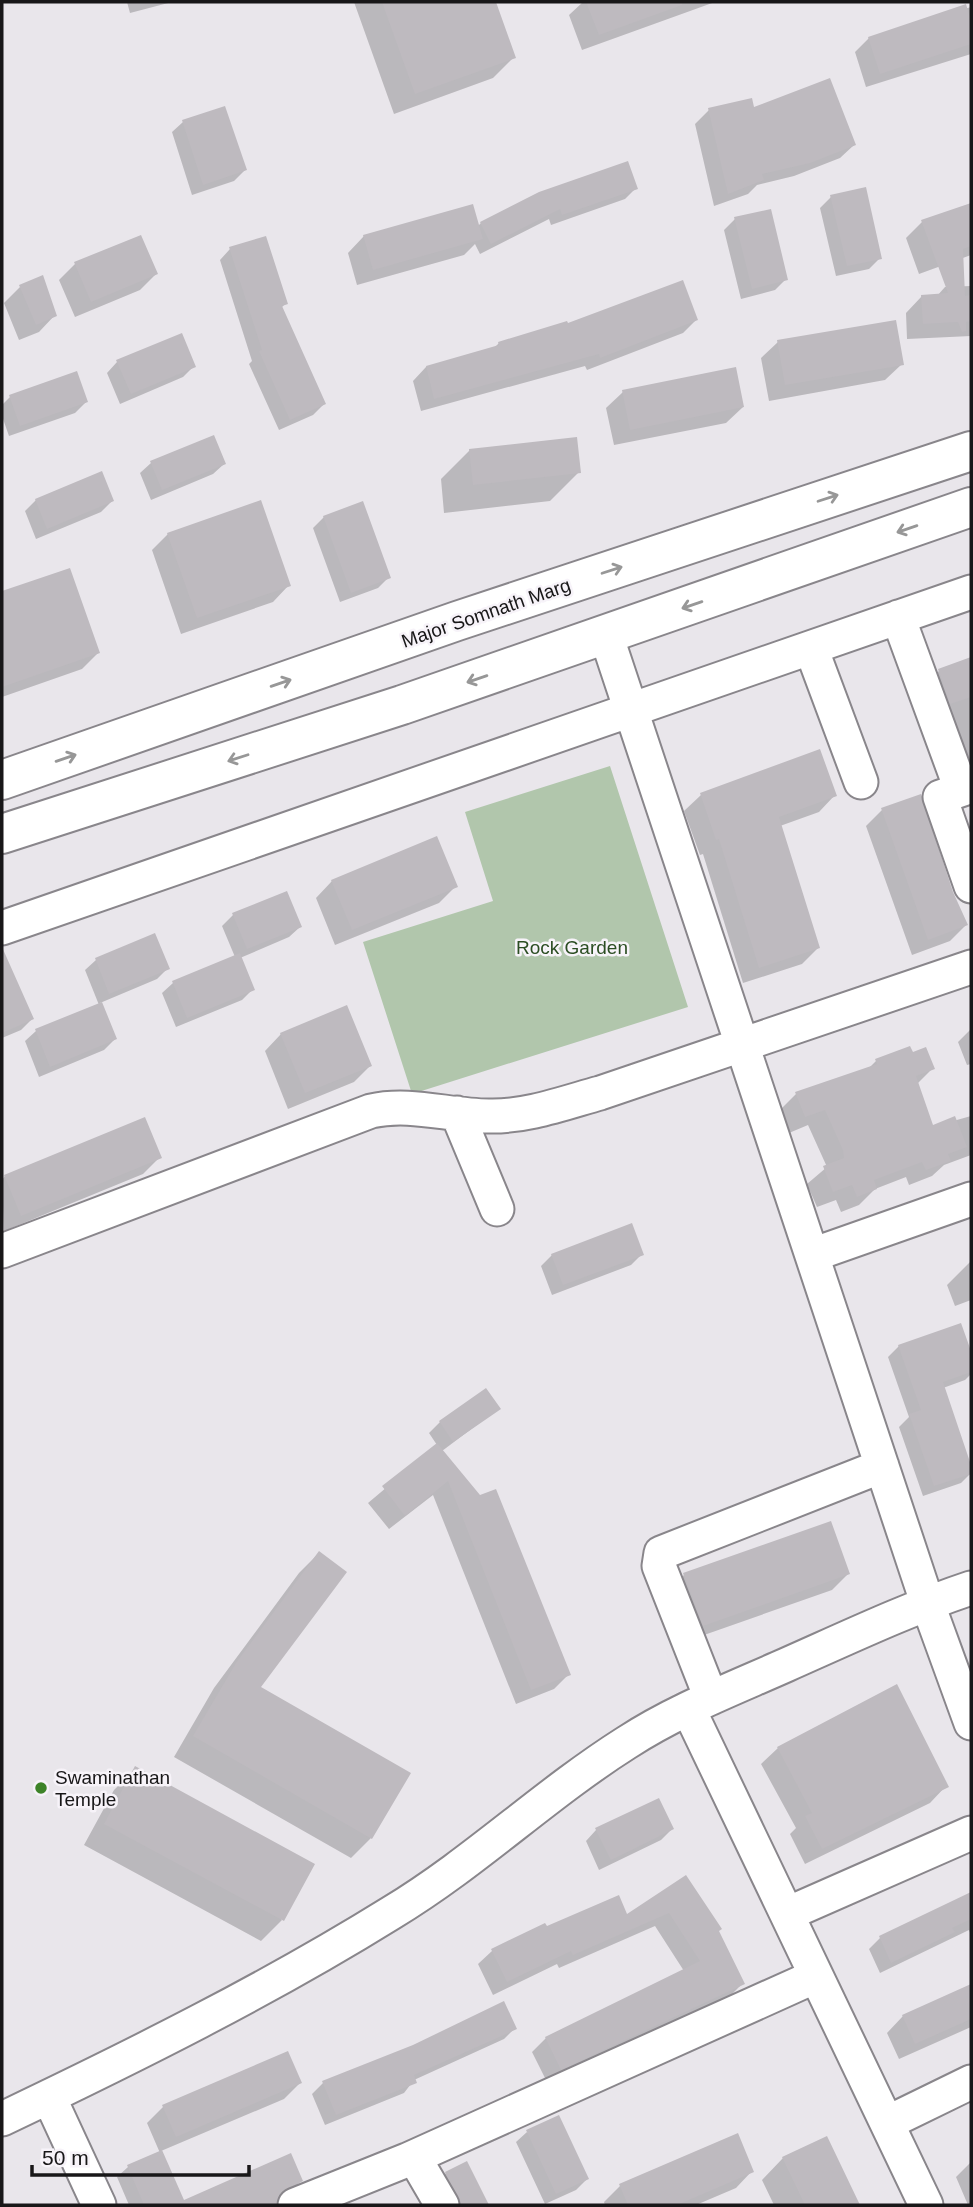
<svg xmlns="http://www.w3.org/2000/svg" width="973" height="2207" viewBox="0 0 973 2207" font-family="Arial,sans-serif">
  <rect width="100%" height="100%" fill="#e9e6eb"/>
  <path fill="#b1c6ac" d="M 610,766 L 688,1007 L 412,1094 L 363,942 L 493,901 L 465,812 Z"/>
  <path fill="#0003" d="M 127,2 L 172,2 L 130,13 Z
    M 354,2 L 482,2 L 494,32 L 514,57 L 493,78 L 394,114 Z
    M 583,2 L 715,2 L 582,50 L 569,15 Z
    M 971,7 L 971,54 L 866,87 L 855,52 L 869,38 Z
    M 753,109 L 854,145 L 840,158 L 794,176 L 757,185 L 748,194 L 714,206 L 695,124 L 709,110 Z
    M 183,122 L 245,170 L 234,181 L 192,195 L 172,132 Z
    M 636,188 L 625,199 L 551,225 L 549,219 L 480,254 L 475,244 L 464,255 L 357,285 L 348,253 L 364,236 L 477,227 L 481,223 Z
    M 831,197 L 880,258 L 869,269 L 836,276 L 820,208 Z
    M 971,204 L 971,255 L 919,274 L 906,238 L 922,222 Z
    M 735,219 L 786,279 L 775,290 L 741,299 L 724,230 Z
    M 230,249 L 286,303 L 281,308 L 324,404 L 313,415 L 279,430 L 249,364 L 252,361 L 220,260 Z
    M 75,264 L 156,274 L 140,290 L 75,317 L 59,280 Z
    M 971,286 L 971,336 L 907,339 L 906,313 L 922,296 L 937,296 L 945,287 Z
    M 20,287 L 55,315 L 39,332 L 19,340 L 4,303 Z
    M 696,320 L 683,333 L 587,370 L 585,366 L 421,411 L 413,381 L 426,367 L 493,349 L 499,343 L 567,326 Z
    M 778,342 L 902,364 L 885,380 L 769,401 L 761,358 Z
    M 117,362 L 194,366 L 183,377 L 120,404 L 107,373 Z
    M 623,392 L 743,407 L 726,423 L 614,445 L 606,408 Z
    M 10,397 L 86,402 L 75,413 L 9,436 L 2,416 L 2,405 Z
    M 470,450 L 579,472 L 550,501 L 444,513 L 441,479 Z
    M 151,463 L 224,464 L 213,474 L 151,500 L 140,473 Z
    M 36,500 L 112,501 L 101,512 L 36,539 L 25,511 Z
    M 324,517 L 389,577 L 378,588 L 340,602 L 313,528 Z
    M 168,534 L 289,585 L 273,602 L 181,634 L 152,550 Z
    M 69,570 L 98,653 L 82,669 L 2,697 L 2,593 Z
    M 971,659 L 971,787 L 922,687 L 939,671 Z
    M 701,795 L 835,795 L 819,812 L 780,826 L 818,948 L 802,964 L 743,983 L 703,854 L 700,855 L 684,811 Z
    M 882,810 L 951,893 L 966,925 L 950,941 L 912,955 L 866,826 Z
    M 332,881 L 456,886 L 439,903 L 335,945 L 316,898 Z
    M 286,893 L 300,927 L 289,937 L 240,958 L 253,989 L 242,1000 L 176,1027 L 162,993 L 173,983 L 235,957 L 222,926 L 233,915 Z
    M 96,960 L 168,968 L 157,979 L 100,1003 L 115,1039 L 104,1050 L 39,1077 L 25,1041 L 36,1031 L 99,1005 L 85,970 Z
    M 16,981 L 32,1019 L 21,1030 L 2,1038 L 2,987 Z
    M 971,1029 L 971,1064 L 967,1065 L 958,1042 Z
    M 281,1034 L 370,1066 L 354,1082 L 288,1109 L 265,1051 Z
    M 912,1054 L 933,1068 L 917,1084 L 932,1127 L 971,1116 L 971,1155 L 944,1165 L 932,1176 L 909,1185 L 906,1177 L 875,1189 L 859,1205 L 841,1212 L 836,1200 L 817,1207 L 807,1184 L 827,1167 L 808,1125 L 789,1133 L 780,1110 L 796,1094 L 868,1069 L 876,1061 Z
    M 160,1157 L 143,1174 L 4,1231 L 2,1180 L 5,1176 Z
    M 642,1254 L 631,1265 L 552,1295 L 541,1266 L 552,1255 Z
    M 971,1261 L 971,1300 L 955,1306 L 947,1285 Z
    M 960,1325 L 971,1356 L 971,1374 L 965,1380 L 943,1388 L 971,1473 L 961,1483 L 923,1496 L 899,1427 L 909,1417 L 888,1357 L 899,1346 Z
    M 498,1409 L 442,1451 L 569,1674 L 554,1689 L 516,1704 L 433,1495 L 389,1529 L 368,1503 L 437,1445 L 429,1433 L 440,1422 Z
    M 830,1524 L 848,1574 L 832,1590 L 687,1641 L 667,1591 L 684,1575 Z
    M 319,1553 L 259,1687 L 371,1838 L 351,1858 L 174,1757 L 214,1688 L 299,1573 Z
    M 778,1748 L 946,1786 L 930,1803 L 805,1864 L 790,1834 L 796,1828 L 761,1764 Z
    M 135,1769 L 282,1920 L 261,1941 L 84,1845 L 114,1790 Z
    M 672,1829 L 661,1840 L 599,1870 L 586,1841 L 596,1830 Z
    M 686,1878 L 743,1983 L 729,1997 L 547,2082 L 532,2052 L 546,2038 L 684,1971 L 655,1926 L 559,1968 L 557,1964 L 493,1995 L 478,1964 L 492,1951 L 546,1929 L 627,1916 Z
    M 971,1894 L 971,1935 L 969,1930 L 880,1973 L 869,1949 L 880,1938 Z
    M 971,1986 L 971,2027 L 899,2059 L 887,2033 L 903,2016 Z
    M 515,2028 L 504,2039 L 414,2080 L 404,2093 L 325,2125 L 312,2094 L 323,2083 Z
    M 300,2083 L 284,2099 L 161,2151 L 185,2205 L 129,2205 L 117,2177 L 128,2167 L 160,2153 L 147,2123 L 163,2107 Z
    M 527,2132 L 587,2179 L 576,2190 L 545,2204 L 516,2142 Z
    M 826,2138 L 858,2205 L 774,2205 L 762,2180 L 783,2158 Z
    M 971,2162 L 971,2205 L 968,2205 L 956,2177 Z
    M 467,2163 L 487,2205 L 447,2205 L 435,2184 L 446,2173 Z
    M 752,2171 L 736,2188 L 696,2205 L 605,2205 L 604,2202 L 620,2186 Z
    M 301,2181 L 275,2205 L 191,2205 L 203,2193 Z"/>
  <path fill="#bebabf" d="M 382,2 L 496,2 L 516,58 L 415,94 Z
    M 586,2 L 682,2 L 682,5 L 599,35 Z
    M 966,4 L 971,21 L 971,44 L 880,74 L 868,37 Z
    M 830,78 L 856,145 L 810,163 L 762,174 L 764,180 L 728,194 L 708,108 L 752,98 L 754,107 Z
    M 225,106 L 247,170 L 203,185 L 182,120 Z
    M 628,161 L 638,189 L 562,215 L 560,209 L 491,244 L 480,222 L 539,192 Z
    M 866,187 L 882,259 L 847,266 L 830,195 Z
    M 971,203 L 971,246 L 963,249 L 965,296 L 971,295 L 971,321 L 966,322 L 966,331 L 962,332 L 958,322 L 923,324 L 921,295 L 948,293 L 921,220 Z
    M 473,204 L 483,239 L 373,270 L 363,235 Z
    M 771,209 L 788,280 L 752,289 L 734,217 Z
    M 141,235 L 158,274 L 91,302 L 74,262 Z
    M 266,236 L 288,304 L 282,306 L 326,404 L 290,420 L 259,351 L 262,350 L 229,247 Z
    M 43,275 L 57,316 L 36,325 L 19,285 Z
    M 683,280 L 698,320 L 600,358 L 599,354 L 434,399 L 426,366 L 499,345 L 498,342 L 567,321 L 568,323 Z
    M 896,320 L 904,365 L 785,385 L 777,340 Z
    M 182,333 L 196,367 L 131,394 L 116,360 Z
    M 736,367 L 744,407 L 630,430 L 622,390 Z
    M 77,371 L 88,402 L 20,426 L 9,395 Z
    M 214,435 L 226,464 L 162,490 L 150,461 Z
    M 577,437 L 581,473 L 473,485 L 469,449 Z
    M 102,471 L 114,501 L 47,529 L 35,499 Z
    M 261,500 L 291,586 L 197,618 L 167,533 Z
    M 363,501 L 391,578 L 351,593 L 323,516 Z
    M 70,568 L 100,653 L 2,687 L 2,591 Z
    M 971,657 L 971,697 L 950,704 L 938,669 Z
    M 820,749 L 837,796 L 779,817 L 820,948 L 759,968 L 719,839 L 716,840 L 700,793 Z
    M 921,794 L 953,892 L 968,925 L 928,940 L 881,808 Z
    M 437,836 L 458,887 L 352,930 L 331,880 Z
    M 287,891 L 302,927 L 247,949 L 232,913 Z
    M 155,933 L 170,969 L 109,994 L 95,958 Z
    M 2,947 L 34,1019 L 2,1033 Z
    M 240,953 L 255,990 L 187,1018 L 172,981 Z
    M 102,1002 L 117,1039 L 50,1067 L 35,1029 Z
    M 347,1005 L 372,1066 L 305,1093 L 280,1033 Z
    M 910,1046 L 913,1052 L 926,1047 L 935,1069 L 916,1076 L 933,1125 L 955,1116 L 967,1147 L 948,1154 L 951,1161 L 926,1170 L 922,1162 L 874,1180 L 877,1189 L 857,1197 L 852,1185 L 833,1192 L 823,1166 L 844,1158 L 843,1150 L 825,1110 L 805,1117 L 795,1092 L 877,1064 L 875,1059 Z
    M 145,1117 L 162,1158 L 21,1216 L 4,1175 Z
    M 632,1223 L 644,1255 L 563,1285 L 551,1254 Z
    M 961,1323 L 971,1351 L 971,1372 L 943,1382 L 971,1465 L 971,1474 L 934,1486 L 909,1414 L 921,1410 L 898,1345 Z
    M 486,1388 L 501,1409 L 453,1442 L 439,1421 Z
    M 437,1443 L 480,1495 L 496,1489 L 571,1675 L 531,1690 L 448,1481 L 405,1516 L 382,1486 Z
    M 831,1521 L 850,1574 L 703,1626 L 683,1573 Z
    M 319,1551 L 347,1572 L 261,1687 L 411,1773 L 372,1839 L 193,1736 L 236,1663 Z
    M 897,1684 L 949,1787 L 822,1849 L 805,1816 L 812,1813 L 777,1747 Z
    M 135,1766 L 315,1864 L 284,1921 L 104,1824 Z
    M 659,1798 L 674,1829 L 611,1860 L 595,1828 Z
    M 686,1875 L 722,1929 L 719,1931 L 745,1984 L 561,2070 L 545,2037 L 700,1961 L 669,1913 L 573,1955 L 571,1951 L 507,1982 L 491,1949 L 545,1923 L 547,1926 L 619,1895 L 627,1914 Z
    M 971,1892 L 971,1919 L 952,1928 L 955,1932 L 891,1963 L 879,1936 Z
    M 971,1984 L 971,2019 L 915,2044 L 902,2015 Z
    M 504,2001 L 517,2029 L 414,2075 L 417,2083 L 336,2115 L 322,2081 L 413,2045 Z
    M 288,2051 L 302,2083 L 176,2137 L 162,2105 Z
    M 559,2115 L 589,2179 L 556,2194 L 526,2130 Z
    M 738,2133 L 754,2172 L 677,2205 L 628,2205 L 619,2184 Z
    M 827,2136 L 860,2205 L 805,2205 L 782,2157 Z
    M 162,2150 L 184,2200 L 291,2153 L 303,2181 L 280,2193 L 276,2205 L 144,2205 L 127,2165 Z
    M 467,2161 L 489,2205 L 461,2205 L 445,2172 Z"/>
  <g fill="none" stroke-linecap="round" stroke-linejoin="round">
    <defs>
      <path id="minor" d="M 898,617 L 961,789 L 971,786
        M 606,635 L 927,1602 L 971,1723
        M 811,648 L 861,782
        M 969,787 L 940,797 L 971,886
        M 2,928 L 971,592
        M 457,1113 L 497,1209
        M 2,1251 L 371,1111 C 411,1102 449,1116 489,1116 C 526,1117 564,1103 600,1093 L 971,967
        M 812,1255 L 971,1199
        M 711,1698 L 659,1566 L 661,1553 L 882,1466
        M 689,1710 L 926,2205
        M 787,1914 L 971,1833
        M 49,2097 L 99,2205
        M 2,2119 C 134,2056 267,1990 391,1913 C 474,1863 544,1795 626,1743 C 675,1711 732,1689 786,1665 C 847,1638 908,1609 971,1588
        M 887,2123 L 971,2082
        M 407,2160 L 816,1976
        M 295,2205 L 407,2160 L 418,2164 L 442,2205"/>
      <path id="tertiary" d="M 2,780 L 457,621 L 971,451
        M 2,834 L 402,705 L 971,507"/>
    </defs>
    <use href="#minor" stroke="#89868b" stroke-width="37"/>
    <use href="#tertiary" stroke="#89868b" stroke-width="42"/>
    <use href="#minor" stroke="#fff" stroke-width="33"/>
    <use href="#tertiary" stroke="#fff" stroke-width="38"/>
  </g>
  <defs><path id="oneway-shaft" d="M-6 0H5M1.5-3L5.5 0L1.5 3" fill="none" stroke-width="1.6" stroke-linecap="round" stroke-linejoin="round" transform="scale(1.75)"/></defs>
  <g stroke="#979797">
    <use href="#oneway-shaft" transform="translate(828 498) rotate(-18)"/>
    <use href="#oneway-shaft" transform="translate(907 529) rotate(161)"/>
    <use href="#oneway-shaft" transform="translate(612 570) rotate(-18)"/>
    <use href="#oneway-shaft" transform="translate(692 605) rotate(161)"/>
    <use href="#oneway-shaft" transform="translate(477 679) rotate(161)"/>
    <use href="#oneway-shaft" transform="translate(281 683) rotate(-19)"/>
    <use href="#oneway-shaft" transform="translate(66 758) rotate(-19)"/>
    <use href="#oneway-shaft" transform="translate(238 758) rotate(162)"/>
  </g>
  <circle fill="#3d8328" stroke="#f7f3f9" stroke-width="2.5" cx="41" cy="1788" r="7"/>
  <g text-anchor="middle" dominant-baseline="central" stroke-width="5" stroke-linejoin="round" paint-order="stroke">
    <g font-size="19" fill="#181718" stroke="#f7f3f9">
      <text transform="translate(486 613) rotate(-19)">Major Somnath Marg</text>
    </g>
    <g font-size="19" fill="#2b4d22" stroke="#f7f3f9">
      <text x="572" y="947">Rock Garden</text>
    </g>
    <g font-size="19" fill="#181718" stroke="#f7f3f9" text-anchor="start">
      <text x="55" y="1777">Swaminathan<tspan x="55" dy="22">Temple</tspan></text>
    </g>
  </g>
  <rect width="973" height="2207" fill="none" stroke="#181718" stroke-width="7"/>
  <path d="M32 2165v10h217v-10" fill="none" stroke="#181718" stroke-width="3.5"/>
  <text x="42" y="2165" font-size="21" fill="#181718" stroke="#f7f3f9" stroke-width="5" paint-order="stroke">50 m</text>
</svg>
